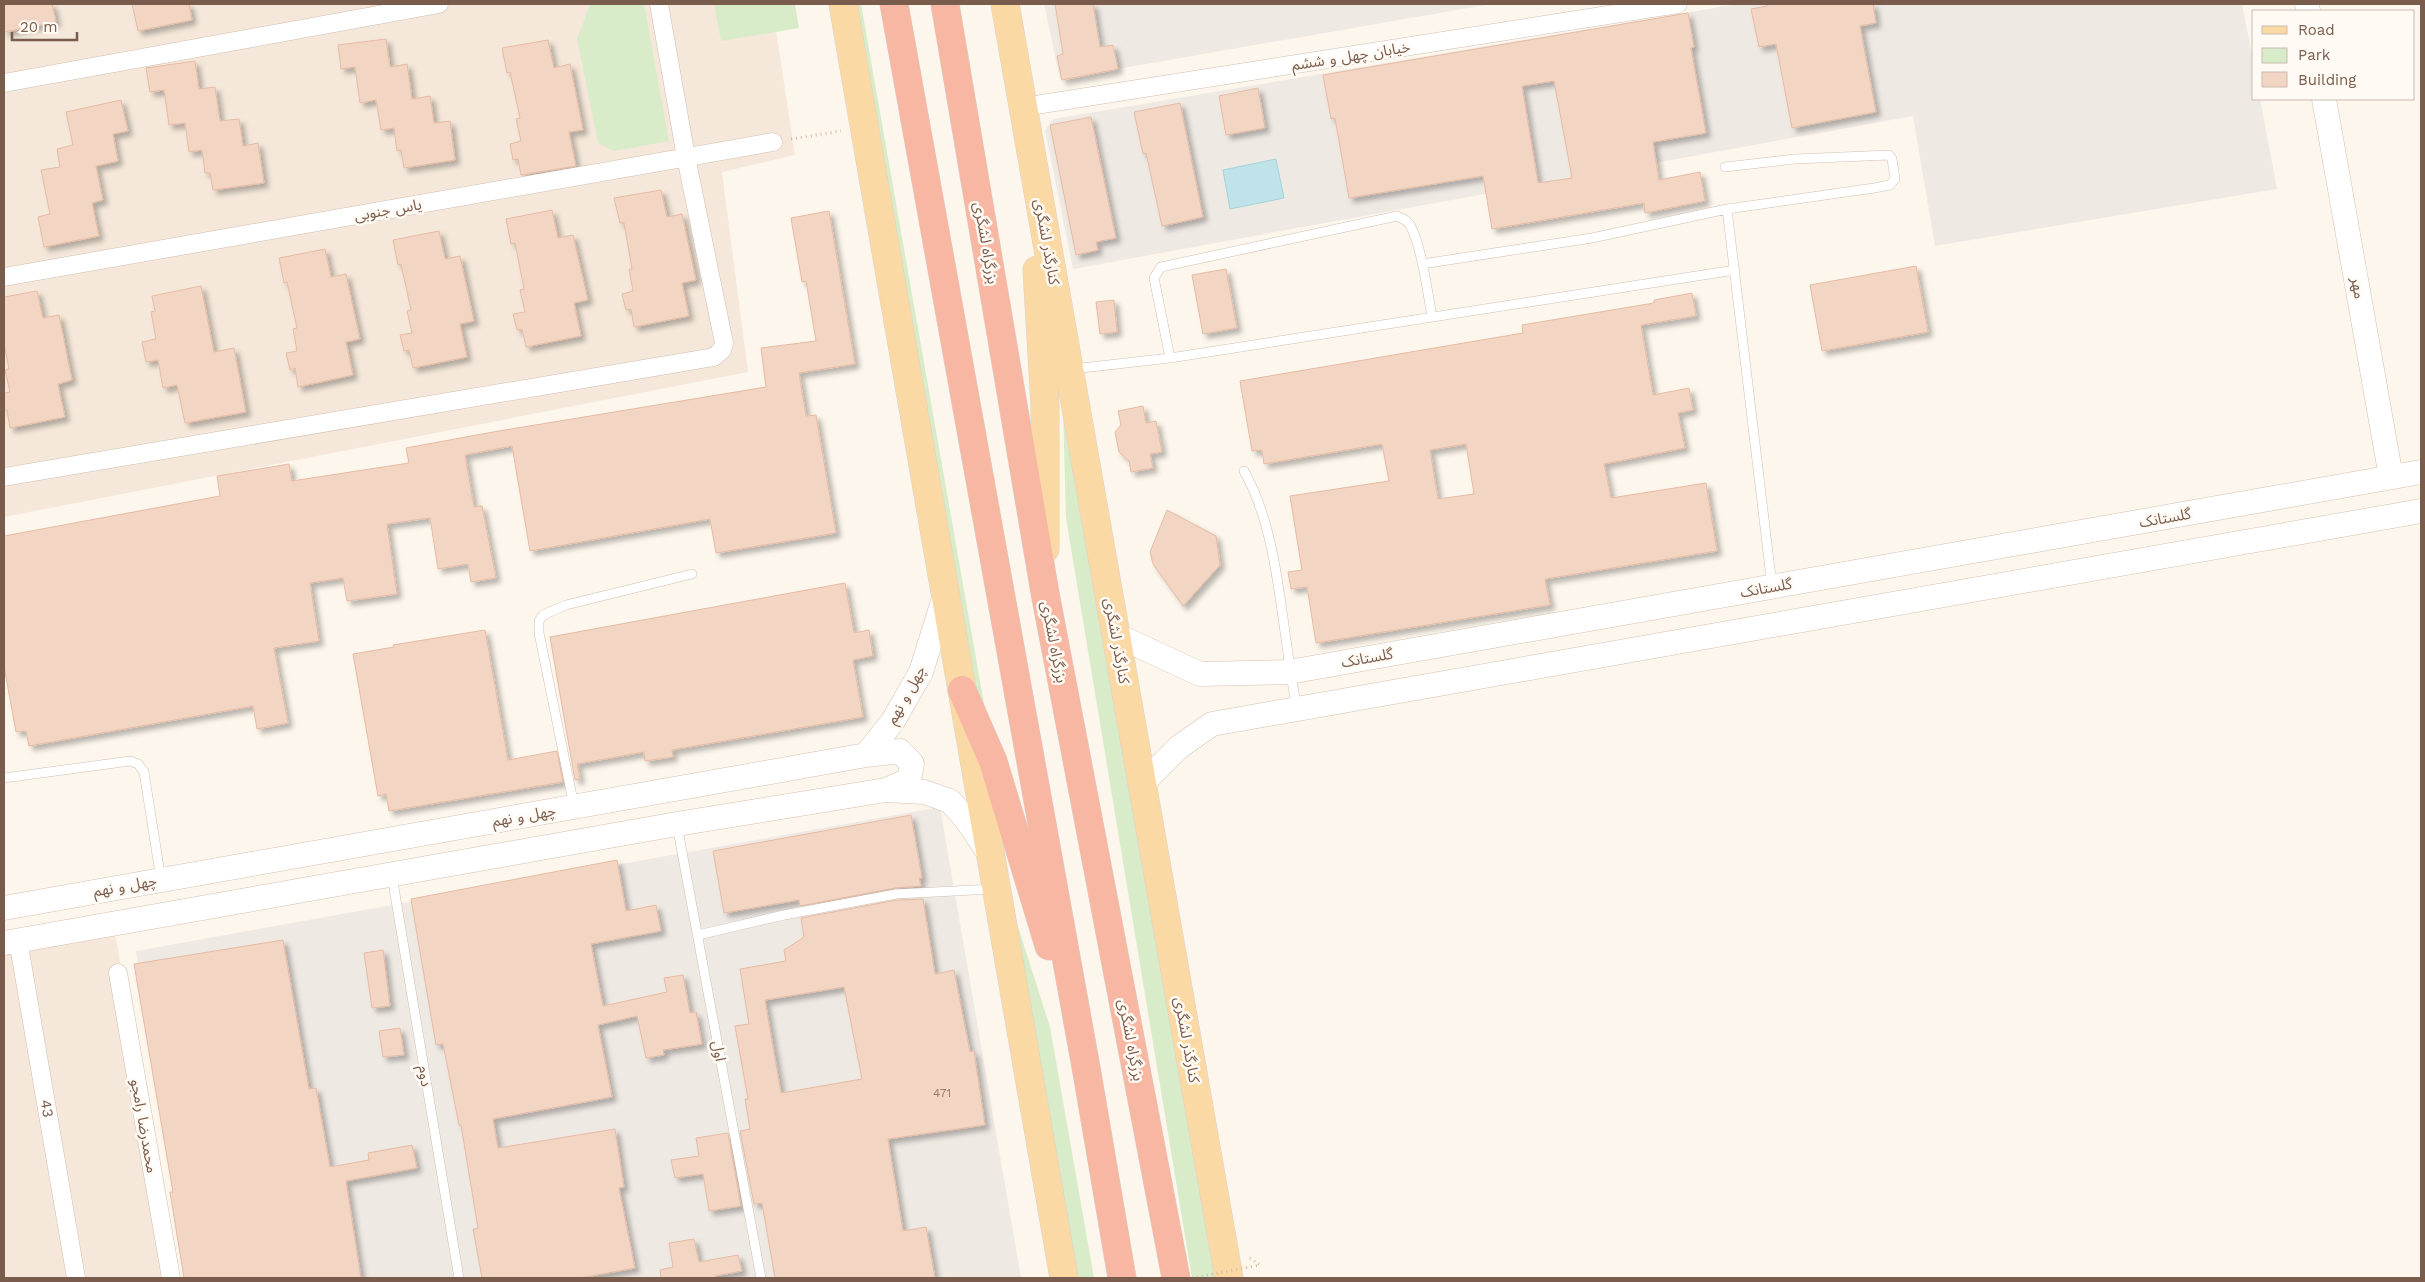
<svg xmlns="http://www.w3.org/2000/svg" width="2425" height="1282" viewBox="0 0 2425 1282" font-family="'Work Sans','Noto Sans Arabic',sans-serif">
  <defs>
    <filter id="shadow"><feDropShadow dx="4.5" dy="4.5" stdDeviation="2.5" flood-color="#0004"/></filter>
  </defs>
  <rect width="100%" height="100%" fill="#fdf6ec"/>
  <path fill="#f5e8da" d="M 4,4 L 772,4 L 795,155 L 722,172 L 748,372 L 4,517 Z
    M 114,927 L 176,1278 L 4,1278 L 4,946 Z"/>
  <path fill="#efe9e4" d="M 1044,4 L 1491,4 L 1060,79 Z
    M 1738,4 L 2242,4 L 2254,65 L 2254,99 L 2260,99 L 2277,189 L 1935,246 L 1913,116 L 1073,269 L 1045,130 L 1053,119 Z
    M 940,807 L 1021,1278 L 191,1278 L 136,951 Z"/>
  <path fill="#d8ecc9" d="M 590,4 L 644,4 L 669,141 L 614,151 L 598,143 L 577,39 Z
    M 714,4 L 795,4 L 799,28 L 721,41 Z
    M 845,4 L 861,4 L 990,738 L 957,689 Z
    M 1063,411 L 1215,1278 L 1192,1278 L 1066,518 Z
    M 1007,892 L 1050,1027 L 1094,1278 L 1074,1278 Z"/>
  <path fill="#bfe3e8" stroke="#a5d3da" d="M 1276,159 L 1284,198 L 1230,209 L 1223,170 Z"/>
  <path fill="#f3d5c3" stroke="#e6bba3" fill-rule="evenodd" filter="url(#shadow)" d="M 4,4 L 52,4 L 56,22 L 4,32 Z
    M 132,4 L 189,4 L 192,20 L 138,31 Z
    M 1055,4 L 1093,4 L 1100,47 L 1113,45 L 1118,69 L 1062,80 L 1057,56 L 1063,54 Z
    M 1766,4 L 1873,4 L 1876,23 L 1860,26 L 1876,112 L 1792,128 L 1776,44 L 1759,47 L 1751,9 L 1767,6 Z
    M 1688,13 L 1694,47 L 1691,48 L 1706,133 L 1653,142 L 1659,180 L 1700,172 L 1705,201 L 1645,213 L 1644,203 L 1492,229 L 1483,176 L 1349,198 L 1335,118 L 1331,119 L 1323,75 ZM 1554,81 L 1572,178 L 1538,183 L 1522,86 Z
    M 386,39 L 390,67 L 407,64 L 412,99 L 430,96 L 434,123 L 450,121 L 455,160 L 404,168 L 401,150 L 397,151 L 394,128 L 381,130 L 376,100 L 360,103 L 355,67 L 341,69 L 338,45 Z
    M 548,40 L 554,68 L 570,64 L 583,130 L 569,132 L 576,166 L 521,175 L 518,159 L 513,160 L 510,144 L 521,141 L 516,119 L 520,118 L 510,72 L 507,73 L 502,48 Z
    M 195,61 L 199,89 L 215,87 L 220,121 L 239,119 L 243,146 L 258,143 L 264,183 L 213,190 L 210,173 L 205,173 L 202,150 L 189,152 L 185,123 L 169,125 L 164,90 L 150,92 L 146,68 Z
    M 1258,88 L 1265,128 L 1226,135 L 1219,96 Z
    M 121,100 L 128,131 L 113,134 L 118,161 L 96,166 L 103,200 L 92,203 L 99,236 L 44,247 L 38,217 L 50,214 L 41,170 L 60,167 L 57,149 L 73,145 L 66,112 Z
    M 1180,103 L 1203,217 L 1162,226 L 1146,153 L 1143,154 L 1134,112 Z
    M 1091,117 L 1116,238 L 1096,242 L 1098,250 L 1076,255 L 1050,125 Z
    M 661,190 L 667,217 L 682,214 L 696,280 L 682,283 L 689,316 L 634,327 L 631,309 L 626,310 L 622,294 L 633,291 L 629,269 L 632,269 L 624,223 L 620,223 L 614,198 Z
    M 552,210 L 558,238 L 573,235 L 588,300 L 574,303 L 581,336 L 526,347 L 522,329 L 517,330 L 513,314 L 525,312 L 520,290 L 524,289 L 515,243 L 511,244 L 506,219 Z
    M 829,211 L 855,364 L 799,373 L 806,416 L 816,415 L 836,533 L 716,553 L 710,519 L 530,551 L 512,446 L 465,455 L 474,507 L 482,506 L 496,578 L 471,582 L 468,564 L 438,569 L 430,518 L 387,524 L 397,594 L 347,601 L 343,578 L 310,583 L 319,641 L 274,648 L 288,723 L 257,729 L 253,706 L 29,746 L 26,731 L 16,732 L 4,666 L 4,536 L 220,496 L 217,476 L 289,464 L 292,481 L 409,463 L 406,448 L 493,432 L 766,387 L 761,348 L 816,341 L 806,281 L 802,282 L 791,218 Z
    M 439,231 L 445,259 L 460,256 L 474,321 L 460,324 L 467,357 L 413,368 L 409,350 L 404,351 L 400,335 L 412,333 L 407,311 L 411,310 L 401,264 L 398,265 L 393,240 Z
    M 325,249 L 331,277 L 346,274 L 360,339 L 346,342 L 353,375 L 298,387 L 295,368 L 290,370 L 286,353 L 297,351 L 293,329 L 297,328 L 287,282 L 284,283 L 279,258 Z
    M 1916,266 L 1928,332 L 1822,351 L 1810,285 Z
    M 1226,269 L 1237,328 L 1203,334 L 1192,275 Z
    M 201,286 L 214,352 L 234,348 L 246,412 L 185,423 L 177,385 L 163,388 L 158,360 L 146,362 L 142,342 L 156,339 L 151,312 L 155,311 L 152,296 Z
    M 37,291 L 43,318 L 59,315 L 72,380 L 58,384 L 65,417 L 10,428 L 7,410 L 4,410 L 4,393 L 10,392 L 5,370 L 9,369 L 4,344 L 4,297 Z
    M 1692,293 L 1696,316 L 1641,325 L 1653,395 L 1689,388 L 1693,410 L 1678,413 L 1685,448 L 1604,464 L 1611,498 L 1706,483 L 1717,551 L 1545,579 L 1550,605 L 1316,643 L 1307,587 L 1291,589 L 1288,572 L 1302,570 L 1290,496 L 1389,481 L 1382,444 L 1264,464 L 1262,450 L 1252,451 L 1240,381 L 1523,333 L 1522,325 L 1654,303 L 1654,300 ZM 1466,444 L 1474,494 L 1438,499 L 1430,450 Z
    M 1114,300 L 1117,332 L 1100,334 L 1096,302 Z
    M 1143,406 L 1146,423 L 1156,421 L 1162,452 L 1150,454 L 1153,468 L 1131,472 L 1129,461 L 1119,452 L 1115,432 L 1121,425 L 1118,411 Z
    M 1167,510 L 1216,536 L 1220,565 L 1183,606 L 1153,564 L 1150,552 Z
    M 845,583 L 854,633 L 869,630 L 873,656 L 853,660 L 863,717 L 672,750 L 673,757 L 645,761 L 644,752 L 577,764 L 580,779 L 575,780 L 550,637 Z
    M 485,630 L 508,760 L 557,751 L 563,782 L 389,811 L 386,794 L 378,796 L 353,654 L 394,647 L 393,645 Z
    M 911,815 L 922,878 L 919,878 L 921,886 L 895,888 L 800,906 L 799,900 L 724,913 L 713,851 Z
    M 617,860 L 626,911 L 656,905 L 661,931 L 591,944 L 603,1006 L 667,992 L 664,978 L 683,975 L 690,1013 L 696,1012 L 702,1044 L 663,1050 L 664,1055 L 646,1058 L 637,1016 L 598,1025 L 612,1097 L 493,1119 L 498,1148 L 615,1129 L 624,1187 L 619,1188 L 635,1268 L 580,1278 L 482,1278 L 473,1229 L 478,1228 L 461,1125 L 459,1125 L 443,1044 L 436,1045 L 411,899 Z
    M 923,899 L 935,974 L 954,970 L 970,1052 L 974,1051 L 985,1125 L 888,1139 L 903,1231 L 926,1227 L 935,1278 L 775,1278 L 762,1203 L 754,1204 L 740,1131 L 750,1129 L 745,1099 L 748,1099 L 735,1026 L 749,1024 L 740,969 L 786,961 L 784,950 L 804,937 L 801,918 L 897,900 ZM 844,987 L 862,1079 L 781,1093 L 765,1000 Z
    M 283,940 L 309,1089 L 316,1088 L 330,1167 L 369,1160 L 368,1153 L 412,1145 L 417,1168 L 346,1181 L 361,1278 L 184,1278 L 170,1192 L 173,1192 L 134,964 Z
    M 383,950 L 390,1006 L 372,1008 L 364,953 Z
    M 400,1028 L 404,1055 L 383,1057 L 379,1031 Z
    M 728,1133 L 741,1206 L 709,1211 L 703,1174 L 675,1178 L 671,1160 L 699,1156 L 696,1138 Z
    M 694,1239 L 699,1262 L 738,1255 L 742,1271 L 715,1276 L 715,1278 L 661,1278 L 660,1270 L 673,1267 L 669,1243 Z"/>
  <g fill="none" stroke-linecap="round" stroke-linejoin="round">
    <defs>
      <path id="lane" d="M 1727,209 L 1772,586
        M 1422,264 L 1592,238 L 1727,209 L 1874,188 L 1890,185 L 1895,179 L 1892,159 L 1889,155 L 1795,159 L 1725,167
        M 1170,358 L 1154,278 L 1161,267 L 1397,216 C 1402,218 1407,220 1410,225 C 1422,247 1427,291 1432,316
        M 1073,369 L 1170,358 L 1735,270
        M 1244,471 C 1281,536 1281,633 1297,708
        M 4,778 L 130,761 L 138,764 L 144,772 L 161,880
        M 574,806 L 539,633 L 539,621 L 543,615 L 566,605 L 692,574
        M 677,825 L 761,1278
        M 392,876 L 459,1278
        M 698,935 L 784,915 L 896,894 L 993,889"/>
      <g id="street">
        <path d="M 4,83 L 439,4"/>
        <path d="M 1023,107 L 1678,4"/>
        <path d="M 4,277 L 773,142"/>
        <path d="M 4,477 L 714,357 L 722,350 L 724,343 L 686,157 L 659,4"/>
        <path id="s1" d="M 18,940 L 76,1278"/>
        <path d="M 118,973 L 171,1278"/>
      </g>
      <path id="secondary" d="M 2307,4 L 2308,11
        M 2324,99 L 2391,477
        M 1116,635 L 1200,674 L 1289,672 L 2421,472
        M 866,755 L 893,721 L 921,672 L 945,595
        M 1142,784 L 1179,747 L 1212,724 L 2421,511
        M 4,908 L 866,755 L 900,751 L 912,764 L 909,780 L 886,790
        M 4,943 L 677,824 L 886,790 L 924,792 L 950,801 L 966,819 L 989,853"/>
      <path id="primary" d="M 843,4 L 1064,1278
        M 1005,4 L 1229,1278
        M 1037,270 L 1045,405 L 1045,549"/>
      <path id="highway" d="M 894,4 L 1087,1073 L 1122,1278
        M 945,4 L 1045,593 L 1176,1278
        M 962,690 L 993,761 L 1049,946"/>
    </defs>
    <use href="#lane" stroke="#d1beb0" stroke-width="10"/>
    <use href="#street" stroke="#d1beb0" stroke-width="19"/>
    <use href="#secondary" stroke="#d6c0b0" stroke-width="25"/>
    <use href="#primary" stroke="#dad1cd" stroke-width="29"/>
    <use href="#highway" stroke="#dad1cd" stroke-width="29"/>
    <path stroke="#d9b8a5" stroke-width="3" stroke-dasharray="1 4" stroke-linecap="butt" d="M 791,139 L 841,131
      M 1250,1258 L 1260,1265"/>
    <use href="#lane" stroke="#fff" stroke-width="9"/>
    <use href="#street" stroke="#fff" stroke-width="18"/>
    <use href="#secondary" stroke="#fff" stroke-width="24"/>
    <use href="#primary" stroke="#fbd9a5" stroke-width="28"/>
    <use href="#highway" stroke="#f7b7a3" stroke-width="28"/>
    <path stroke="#d9b8a5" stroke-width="3" stroke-dasharray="1 4" stroke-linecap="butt" d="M 1192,1278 L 1260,1265"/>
  </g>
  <g text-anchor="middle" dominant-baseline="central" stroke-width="5" stroke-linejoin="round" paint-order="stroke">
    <g font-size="12" fill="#987a6a">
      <text x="942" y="1093">471</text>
    </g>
    <g font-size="15" fill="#7a5c4d" stroke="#fffaf3">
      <text transform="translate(1351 56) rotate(-9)">خیابان چهل و ششم</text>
      <text transform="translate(388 210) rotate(-10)">یاس جنوبی</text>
      <text transform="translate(1047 242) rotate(80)">کنارگذر لشگری</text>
      <text transform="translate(986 243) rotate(80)">بزرگراه لشگری</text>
      <text transform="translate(2358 288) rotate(80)">مهر</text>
      <text transform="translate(2165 518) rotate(-10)">گلستانک</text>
      <text transform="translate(1766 588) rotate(-10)">گلستانک</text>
      <text transform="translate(1117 641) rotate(80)">کنارگذر لشگری</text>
      <text transform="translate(1054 642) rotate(79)">بزرگراه لشگری</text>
      <text transform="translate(1367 658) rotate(-10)">گلستانک</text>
      <text transform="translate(906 695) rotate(-61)">چهل و نهم</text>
      <text transform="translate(524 816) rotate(-10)">چهل و نهم</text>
      <text transform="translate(125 886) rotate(-10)">چهل و نهم</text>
      <text transform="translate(1131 1040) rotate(79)">بزرگراه لشگری</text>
      <text transform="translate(1187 1040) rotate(80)">کنارگذر لشگری</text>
      <text transform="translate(719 1051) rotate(80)">اول</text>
      <text transform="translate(425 1076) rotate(81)">دوم</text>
      <text stroke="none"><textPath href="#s1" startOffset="171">43</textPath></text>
      <text transform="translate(144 1126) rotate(80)">محمدرضا رامجو</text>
    </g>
  </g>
  <rect width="2425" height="1282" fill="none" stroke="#7a5c4d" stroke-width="10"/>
  <rect x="2252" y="10" width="162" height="90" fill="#fffaf3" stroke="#cabbb1"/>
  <rect x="2262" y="26" width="25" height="8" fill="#fbd9a5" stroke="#cabbb1"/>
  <text x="2298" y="35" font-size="15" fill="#7a5c4d">Road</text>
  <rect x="2262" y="48" width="25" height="15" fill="#d8ecc9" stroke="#cabbb1"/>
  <text x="2298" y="60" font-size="15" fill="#7a5c4d">Park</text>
  <rect x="2262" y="72" width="25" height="15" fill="#f3d5c3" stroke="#cabbb1"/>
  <text x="2298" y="85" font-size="15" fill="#7a5c4d">Building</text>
  <path d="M12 32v8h65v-8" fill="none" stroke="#7a5c4d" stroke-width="2.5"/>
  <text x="20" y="32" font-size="15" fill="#7a5c4d" stroke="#fffaf3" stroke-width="4" paint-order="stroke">20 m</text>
</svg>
